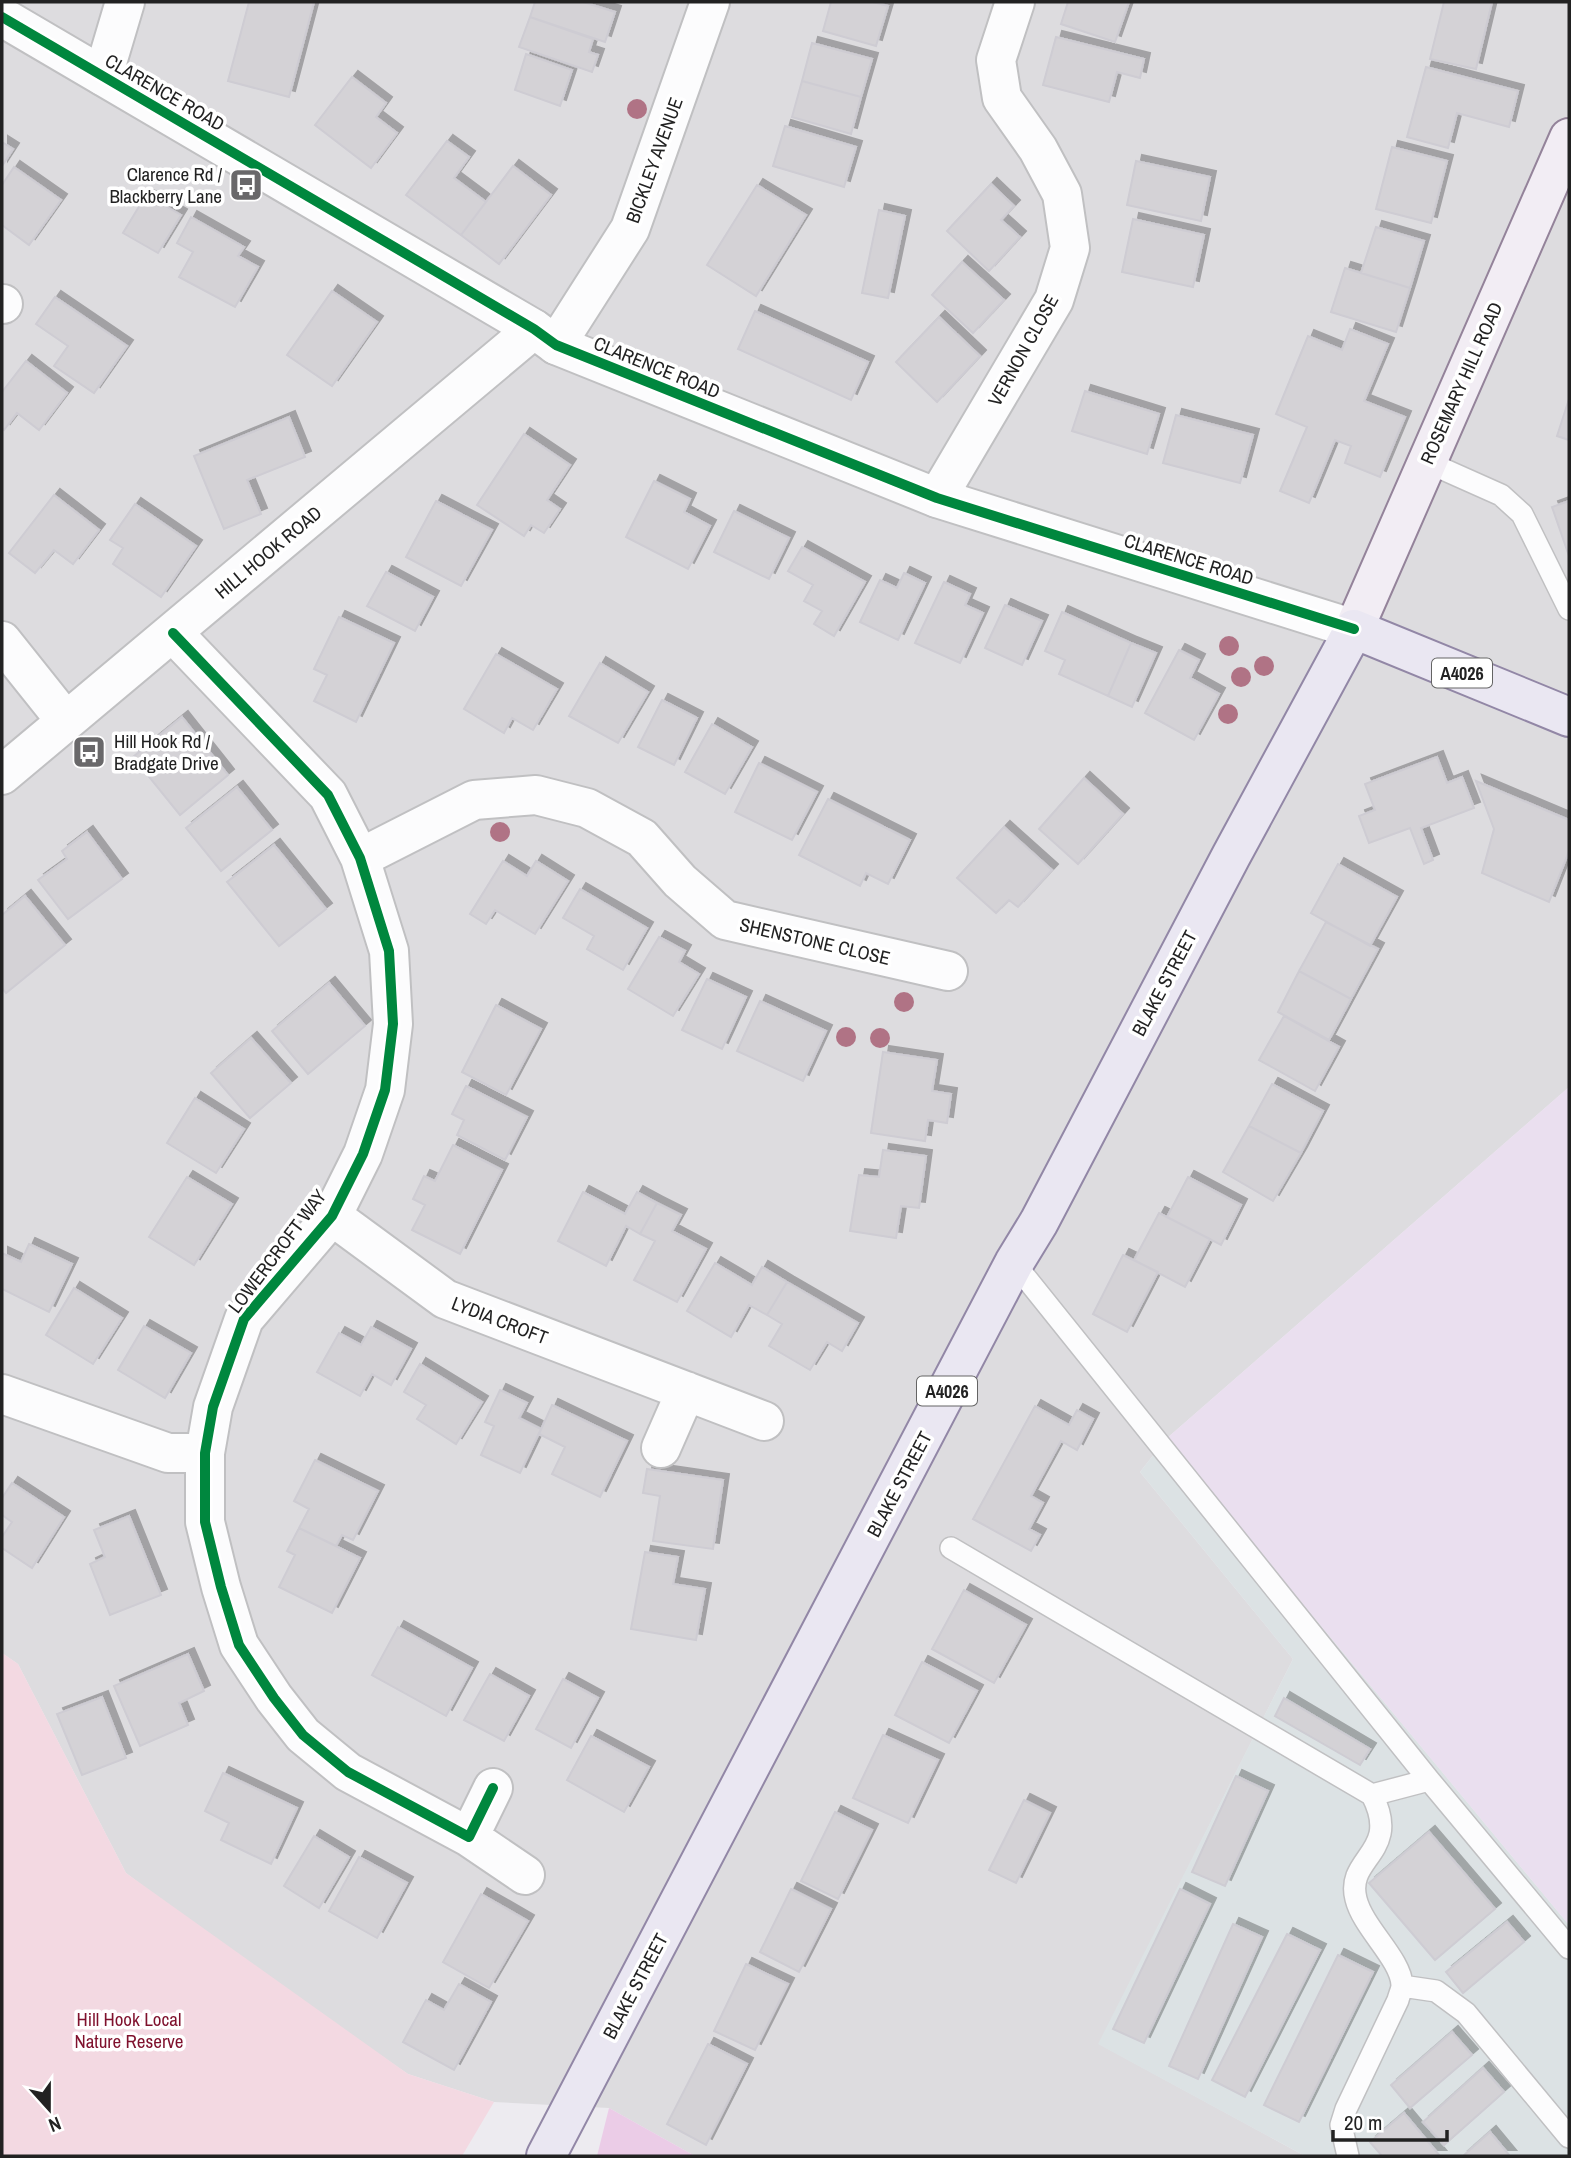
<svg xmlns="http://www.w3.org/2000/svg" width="1571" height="2158" viewBox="0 0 1571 2158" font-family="'Archivo Narrow',sans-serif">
  <defs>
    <filter id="shadow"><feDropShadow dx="6" dy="-6" stdDeviation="0" flood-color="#0004"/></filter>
  </defs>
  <rect width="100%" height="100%" fill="#edebf0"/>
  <path fill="#dddcdf" d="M 2,2 L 1569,2 L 1569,1087 L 1166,1439 L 1140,1472 L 1293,1659 L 1099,2044 L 1305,2156 L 695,2156 L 609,2108 L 494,2102 L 408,2074 L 229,1951 L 126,1873 L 18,1664 L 2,1653 Z"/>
  <path fill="#dce2e4" d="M 1166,1439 L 1569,1925 L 1569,2156 L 1305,2156 L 1098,2044 L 1293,1659 L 1140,1472 Z"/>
  <path fill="#eadfef" d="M 1569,1087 L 1569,1925 L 1166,1439 Z"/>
  <path fill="#ebcce7" d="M 609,2108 L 695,2156 L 597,2156 Z"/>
  <path fill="#f3d9e2" d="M 2,1653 L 18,1664 L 126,1873 L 408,2074 L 494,2102 L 462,2156 L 2,2156 Z"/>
  <path fill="#d4d2d6" stroke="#ceccd3" stroke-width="2" filter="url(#shadow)" d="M 249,2 L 314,2 L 289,97 L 228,81 Z
    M 535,2 L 583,2 L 615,12 L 605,42 L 530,17 Z
    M 831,2 L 873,2 L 888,6 L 876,46 L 823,31 Z
    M 1068,2 L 1129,2 L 1115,42 L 1061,24 Z
    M 1444,2 L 1492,2 L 1476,69 L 1430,59 Z
    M 530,17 L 593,39 L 589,52 L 598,55 L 592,72 L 519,47 Z
    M 1056,37 L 1144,59 L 1140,78 L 1117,72 L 1109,102 L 1043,85 Z
    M 812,43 L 872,59 L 861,97 L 802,81 Z
    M 526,54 L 572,70 L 560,106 L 515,90 Z
    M 1426,67 L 1518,91 L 1509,127 L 1457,113 L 1448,148 L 1407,137 Z
    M 352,77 L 386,103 L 376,117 L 397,133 L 371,168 L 315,125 Z
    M 802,81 L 861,97 L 851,134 L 792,117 Z
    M 785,126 L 856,147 L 844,187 L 773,166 Z
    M 447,141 L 469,157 L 454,178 L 486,202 L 461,235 L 406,195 Z
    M 2,142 L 13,149 L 2,166 Z
    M 1392,147 L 1447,161 L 1431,223 L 1376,209 Z
    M 1136,161 L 1210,177 L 1201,221 L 1127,205 Z
    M 513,166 L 551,195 L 499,264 L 461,235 Z
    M 14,167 L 61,200 L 29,245 L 2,225 L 2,185 Z
    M 991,184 L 1014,206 L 1001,220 L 1020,237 L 989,271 L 947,231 Z
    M 757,185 L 806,215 L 756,296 L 707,265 Z
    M 146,195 L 181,215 L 158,253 L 123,233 Z
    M 879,210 L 905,216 L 888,298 L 862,293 Z
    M 191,217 L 244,247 L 238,256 L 258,267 L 235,307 L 179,277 L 193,252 L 177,243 Z
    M 1133,219 L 1204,235 L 1193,287 L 1122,272 Z
    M 1376,227 L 1424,241 L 1410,288 L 1361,273 Z
    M 962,262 L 1004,300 L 973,333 L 932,295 Z
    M 1345,268 L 1410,288 L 1396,332 L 1331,312 Z
    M 332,291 L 377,322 L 332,386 L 287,355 Z
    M 55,297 L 127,346 L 94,393 L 54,366 L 68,346 L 36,324 Z
    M 755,311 L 868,362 L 851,400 L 738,349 Z
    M 939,317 L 980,356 L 937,402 L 896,362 Z
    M 1350,329 L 1388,344 L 1364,401 L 1405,417 L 1380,477 L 1345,463 L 1351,446 L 1335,440 L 1309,503 L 1280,491 L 1307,427 L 1276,414 L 1308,336 L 1342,350 Z
    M 26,361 L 67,393 L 39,430 L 17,413 L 4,430 L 2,428 L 2,392 Z
    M 1085,391 L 1159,414 L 1147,454 L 1072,431 Z
    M 1569,399 L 1569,440 L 1557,436 Z
    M 1176,415 L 1253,435 L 1240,483 L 1163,463 Z
    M 289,417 L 305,457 L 247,480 L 261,514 L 224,529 L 194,456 Z
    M 524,434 L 570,465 L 547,500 L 560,509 L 544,533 L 531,525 L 524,536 L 477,505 Z
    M 654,481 L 690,499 L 684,512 L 710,526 L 688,569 L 626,537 Z
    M 54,495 L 99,530 L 73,564 L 54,550 L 35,573 L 9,553 Z
    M 436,501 L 492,530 L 461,586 L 406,557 Z
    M 1569,501 L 1569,556 L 1552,507 Z
    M 135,504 L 196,546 L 161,597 L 113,564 L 123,548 L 110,540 Z
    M 734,511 L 789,538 L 769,579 L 714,552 Z
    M 802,547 L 865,582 L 834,636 L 814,624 L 822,611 L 804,601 L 813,585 L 788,571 Z
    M 386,572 L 433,597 L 415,631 L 367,606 Z
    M 904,573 L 925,583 L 898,640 L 860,622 L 880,580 L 897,588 Z
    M 944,582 L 970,594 L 965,605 L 983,613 L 960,663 L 915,643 Z
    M 1005,605 L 1042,621 L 1022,665 L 985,648 Z
    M 1062,612 L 1131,643 L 1108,696 L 1059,674 L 1065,660 L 1045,651 Z
    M 339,617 L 394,643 L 356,722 L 314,701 L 327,675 L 314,669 Z
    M 1131,643 L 1156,653 L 1132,707 L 1108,696 Z
    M 1179,650 L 1199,660 L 1190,678 L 1219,694 L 1194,740 L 1145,713 Z
    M 496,654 L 557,689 L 533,730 L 512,718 L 504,733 L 464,709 Z
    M 600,663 L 648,692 L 618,743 L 569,716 Z
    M 662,700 L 697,718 L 674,765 L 638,747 Z
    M 182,717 L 228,775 L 180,815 L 133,757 Z
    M 712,724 L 752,747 L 725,794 L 685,772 Z
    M 1437,757 L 1447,783 L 1462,777 L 1474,808 L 1421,828 L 1433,860 L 1424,864 L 1410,828 L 1369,843 L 1359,816 L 1375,810 L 1365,784 Z
    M 759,763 L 817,792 L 792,840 L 735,812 Z
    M 1084,778 L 1123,814 L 1078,864 L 1039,829 Z
    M 1476,781 L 1569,820 L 1569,851 L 1549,902 L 1482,873 L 1494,829 Z
    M 237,787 L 272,830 L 221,871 L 186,828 Z
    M 828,799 L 910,840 L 888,884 L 866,873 L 860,886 L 799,855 Z
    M 1004,827 L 1052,870 L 1018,907 L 1009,900 L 996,913 L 957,878 Z
    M 87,832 L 122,879 L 68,919 L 38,880 L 67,859 L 62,851 Z
    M 274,845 L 326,909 L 279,946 L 227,882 Z
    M 503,861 L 527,876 L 536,861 L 568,881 L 535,934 L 495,910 L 486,924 L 470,914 Z
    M 1338,864 L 1397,897 L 1370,946 L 1311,913 Z
    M 580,889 L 647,928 L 623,970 L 587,949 L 594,936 L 563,918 Z
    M 25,896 L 65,945 L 6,993 L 2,988 L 2,915 Z
    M 1326,922 L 1378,949 L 1351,999 L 1299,971 Z
    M 659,937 L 685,951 L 679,962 L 699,974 L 673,1016 L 628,989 Z
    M 1299,971 L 1351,999 L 1329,1040 L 1278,1012 Z
    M 707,979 L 746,997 L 722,1049 L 682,1030 Z
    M 329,983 L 365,1026 L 308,1074 L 272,1031 Z
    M 760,1001 L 826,1031 L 803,1081 L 737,1051 Z
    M 496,1005 L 541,1029 L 506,1095 L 462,1072 Z
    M 1284,1016 L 1339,1047 L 1315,1091 L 1259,1060 Z
    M 251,1038 L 291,1083 L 250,1118 L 211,1073 Z
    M 883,1052 L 937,1060 L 932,1091 L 951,1094 L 947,1123 L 928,1120 L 925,1141 L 871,1133 Z
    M 1272,1084 L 1323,1111 L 1301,1153 L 1249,1126 Z
    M 466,1086 L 527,1117 L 505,1160 L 457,1135 L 464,1120 L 452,1114 Z
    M 195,1098 L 244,1129 L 216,1173 L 167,1143 Z
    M 1249,1126 L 1301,1153 L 1273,1201 L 1223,1172 Z
    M 453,1145 L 502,1170 L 460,1254 L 412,1230 L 425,1205 L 413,1199 L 424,1176 L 435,1181 Z
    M 883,1150 L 926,1156 L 919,1208 L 901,1206 L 896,1238 L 850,1231 L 859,1175 L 879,1177 Z
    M 187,1177 L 232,1204 L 194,1265 L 149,1237 Z
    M 1188,1177 L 1241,1205 L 1221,1245 L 1167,1217 Z
    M 583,1192 L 625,1214 L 637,1192 L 657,1203 L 640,1234 L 626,1226 L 606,1266 L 558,1241 Z
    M 657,1203 L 681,1215 L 672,1231 L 706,1249 L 677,1302 L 634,1280 L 655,1241 L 640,1234 Z
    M 1159,1213 L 1210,1239 L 1185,1287 L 1134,1260 Z
    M 29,1244 L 72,1264 L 49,1312 L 2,1289 L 2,1253 L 21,1262 Z
    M 1123,1255 L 1158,1272 L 1127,1332 L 1093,1314 Z
    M 715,1263 L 752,1285 L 762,1267 L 787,1282 L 767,1315 L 749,1305 L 731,1337 L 687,1311 Z
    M 787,1282 L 858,1323 L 842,1351 L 827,1342 L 810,1370 L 769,1346 L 782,1324 L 767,1315 Z
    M 74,1288 L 122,1318 L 93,1364 L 46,1335 Z
    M 144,1326 L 191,1353 L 165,1398 L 118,1370 Z
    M 371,1327 L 411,1349 L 391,1385 L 372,1374 L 360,1396 L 317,1372 L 339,1333 L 361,1345 Z
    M 420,1364 L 482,1402 L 456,1444 L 417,1419 L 426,1405 L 404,1392 Z
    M 500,1390 L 527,1403 L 519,1418 L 541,1429 L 520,1473 L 481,1455 L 494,1426 L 485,1422 Z
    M 552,1405 L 627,1441 L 600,1497 L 552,1474 L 565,1447 L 539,1434 Z
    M 1035,1406 L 1069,1425 L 1077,1410 L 1093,1419 L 1077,1450 L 1061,1441 L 1031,1496 L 1043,1503 L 1029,1529 L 1040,1535 L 1031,1551 L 973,1519 Z
    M 315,1460 L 378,1491 L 353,1540 L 342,1535 L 336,1546 L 299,1528 L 309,1509 L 294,1501 Z
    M 647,1469 L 723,1480 L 713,1549 L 653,1541 L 660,1496 L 643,1493 Z
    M 12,1483 L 64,1517 L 32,1568 L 2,1548 L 2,1537 L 12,1522 L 2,1515 L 2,1498 Z
    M 129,1516 L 161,1595 L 110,1615 L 90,1564 L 105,1557 L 94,1530 Z
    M 299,1528 L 360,1558 L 332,1613 L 279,1587 L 295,1555 L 287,1551 Z
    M 645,1552 L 678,1557 L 673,1584 L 705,1589 L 696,1640 L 631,1629 Z
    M 964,1590 L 1026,1625 L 994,1683 L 932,1649 Z
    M 398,1627 L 472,1668 L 446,1716 L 372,1675 Z
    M 188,1654 L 204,1691 L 179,1703 L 188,1725 L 140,1746 L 114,1686 Z
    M 922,1662 L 977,1691 L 949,1743 L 895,1715 Z
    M 490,1674 L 529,1696 L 504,1741 L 464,1720 Z
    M 563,1679 L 598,1698 L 571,1748 L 536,1729 Z
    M 102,1697 L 126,1758 L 82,1775 L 57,1714 Z
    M 1284,1698 L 1370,1749 L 1360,1765 L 1275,1716 Z
    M 883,1735 L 938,1760 L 908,1823 L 853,1798 Z
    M 591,1736 L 649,1767 L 624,1812 L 567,1780 Z
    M 223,1773 L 297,1808 L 271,1864 L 221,1840 L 229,1823 L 205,1811 Z
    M 1236,1776 L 1268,1791 L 1225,1886 L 1192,1872 Z
    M 1024,1800 L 1050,1813 L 1016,1883 L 989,1870 Z
    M 835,1812 L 872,1830 L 838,1899 L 801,1881 Z
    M 1429,1832 L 1495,1909 L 1435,1960 L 1369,1883 Z
    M 314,1836 L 349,1857 L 319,1908 L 284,1886 Z
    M 359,1857 L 407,1883 L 377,1938 L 329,1911 Z
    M 791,1889 L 831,1909 L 799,1972 L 760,1952 Z
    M 1180,1889 L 1210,1904 L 1144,2043 L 1113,2029 Z
    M 481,1894 L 528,1921 L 489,1988 L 443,1962 Z
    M 1507,1922 L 1524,1942 L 1463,1993 L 1446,1972 Z
    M 1233,1924 L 1262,1937 L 1198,2079 L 1169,2066 Z
    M 1287,1934 L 1320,1950 L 1245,2097 L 1212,2080 Z
    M 1338,1955 L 1373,1972 L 1299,2122 L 1264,2105 Z
    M 746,1964 L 788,1984 L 755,2050 L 714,2031 Z
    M 459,1984 L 491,2002 L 454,2070 L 403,2042 L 426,2000 L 444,2010 Z
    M 1452,2032 L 1472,2055 L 1410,2108 L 1391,2085 Z
    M 708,2044 L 747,2064 L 706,2145 L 667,2124 Z
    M 1483,2068 L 1504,2092 L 1444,2145 L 1423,2122 Z
    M 1404,2113 L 1440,2156 L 1382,2156 L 1370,2142 Z
    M 1490,2132 L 1510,2156 L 1463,2156 Z"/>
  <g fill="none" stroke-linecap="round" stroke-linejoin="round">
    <defs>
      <path id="service" d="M 1427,462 L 1501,495 L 1522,514 L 1569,609
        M 1014,1263 L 1429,1780 L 1569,1948
        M 951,1548 L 1372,1795 L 1429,1780
        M 1402,1986 L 1436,1991 L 1466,2013 L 1569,2137
        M 1348,2156 L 1341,2125 L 1346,2109 L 1398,2000 C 1399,1995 1402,1990 1402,1985 C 1401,1959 1363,1928 1356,1899 C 1345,1857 1402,1853 1372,1795"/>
      <path id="minor" d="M 103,76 L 125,2
        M 2,304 L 3,304
        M 556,345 L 630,229 L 710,2
        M 937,498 L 1054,300 L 1070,248 L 1062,194 L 1038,149 L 1002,98 L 996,60 L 1015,2
        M 173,633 L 328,795 L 360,858 L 389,951 L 393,1024 L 385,1090 L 363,1154 L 332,1216 L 244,1319 L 213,1407 L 205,1453 L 205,1522 L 221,1587 L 239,1645 L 274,1698 L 303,1735 L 348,1772 L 469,1837 L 493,1788
        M 2,641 L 65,720
        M 2,775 L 534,329
        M 360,858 L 474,800 L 536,795 L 587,808 L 642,838 L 680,881 L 725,920 L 948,971
        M 332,1216 L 445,1299 L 764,1421
        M 2,1394 L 168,1453 L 205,1453
        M 661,1448 L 686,1391
        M 469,1837 L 525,1875"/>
      <path id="tertiary" d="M 2,17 L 534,329 L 556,345 L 937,498 L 1354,629"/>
      <path id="secondary" d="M 1354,629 L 1569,138"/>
      <path id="primary" d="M 546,2156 L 1014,1263 L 1039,1222 L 1231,856 L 1354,629 L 1569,717"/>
    </defs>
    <use href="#service" stroke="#c0c0c2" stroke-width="24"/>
    <use href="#minor" stroke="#c0c0c2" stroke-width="42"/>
    <use href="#tertiary" stroke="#c0c0c2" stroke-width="42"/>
    <use href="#secondary" stroke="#94839a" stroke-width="42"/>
    <use href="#primary" stroke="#9287a6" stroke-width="42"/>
    <use href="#service" stroke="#fcfcfd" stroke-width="21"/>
    <use href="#minor" stroke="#fcfcfd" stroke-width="38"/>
    <use href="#tertiary" stroke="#fcfcfd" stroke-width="38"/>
    <use href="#secondary" stroke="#f2edf4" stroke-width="38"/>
    <use href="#primary" stroke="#eae7f2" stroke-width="38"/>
    <defs>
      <path id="cycleway" d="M 2,17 L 534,329 L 556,345 L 937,498 L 1354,629
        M 173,633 L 328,795 L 360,858 L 389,951 L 393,1024 L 385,1090 L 363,1154 L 332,1216 L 244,1319 L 213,1407 L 205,1453 L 205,1522 L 221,1587 L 239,1645 L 274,1698 L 303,1735 L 348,1772 L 469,1837 L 493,1788"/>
    </defs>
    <use href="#cycleway" stroke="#fff" stroke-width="15"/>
    <use href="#cycleway" stroke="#00873e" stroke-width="10"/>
  </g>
  <g fill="#b07385">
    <circle cx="637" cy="109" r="10"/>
    <circle cx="1229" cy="646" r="10"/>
    <circle cx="1264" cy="666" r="10"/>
    <circle cx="1241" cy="677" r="10"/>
    <circle cx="1228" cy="714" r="10"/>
    <circle cx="500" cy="832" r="10"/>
    <circle cx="904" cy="1002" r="10"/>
    <circle cx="846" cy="1037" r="10"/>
    <circle cx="880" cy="1038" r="10"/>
  </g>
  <defs>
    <symbol id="bus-square" viewBox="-11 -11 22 22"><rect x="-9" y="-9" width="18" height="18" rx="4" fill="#69686a" stroke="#fff"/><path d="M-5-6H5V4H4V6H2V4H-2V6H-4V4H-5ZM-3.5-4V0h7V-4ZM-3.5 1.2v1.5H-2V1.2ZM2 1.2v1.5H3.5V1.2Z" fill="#fff"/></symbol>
  </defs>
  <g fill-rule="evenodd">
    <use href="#bus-square" x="227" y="166" width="38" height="38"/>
    <use href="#bus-square" x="70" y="733" width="38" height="38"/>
  </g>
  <g text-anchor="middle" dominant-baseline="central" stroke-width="7" stroke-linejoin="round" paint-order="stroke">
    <g fill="#fff" stroke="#646464" stroke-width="2">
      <rect x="1432" y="658.5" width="60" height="29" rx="5"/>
      <rect x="917" y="1376.5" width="60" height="29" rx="5"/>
    </g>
    <g font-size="18" font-weight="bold" fill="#222">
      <text x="1462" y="673">A4026</text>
      <text x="947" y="1391">A4026</text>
    </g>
    <g font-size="19" fill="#222" stroke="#fff">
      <text transform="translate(165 92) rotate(30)">CLARENCE ROAD</text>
      <text transform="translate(654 160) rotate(-70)">BICKLEY AVENUE</text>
      <text transform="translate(1023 350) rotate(-61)">VERNON CLOSE</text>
      <text transform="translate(657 367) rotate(22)">CLARENCE ROAD</text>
      <text transform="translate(1461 383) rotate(-66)">ROSEMARY HILL ROAD</text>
      <text transform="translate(268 552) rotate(-40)">HILL HOOK ROAD</text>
      <text transform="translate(1189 559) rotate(17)">CLARENCE ROAD</text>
      <text transform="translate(815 941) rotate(13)">SHENSTONE CLOSE</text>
      <text transform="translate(1164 983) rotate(-62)">BLAKE STREET</text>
      <text transform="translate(277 1251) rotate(-53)">LOWERCROFT WAY</text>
      <text transform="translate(500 1320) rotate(21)">LYDIA CROFT</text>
      <text transform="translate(899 1484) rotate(-62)">BLAKE STREET</text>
      <text transform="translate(635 1986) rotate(-62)">BLAKE STREET</text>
    </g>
    <g font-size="19" fill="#222" stroke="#fff" text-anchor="end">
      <text x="222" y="174">Clarence Rd /<tspan x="222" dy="22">Blackberry Lane</tspan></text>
      <text x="114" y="741" text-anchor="start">Hill Hook Rd /<tspan x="114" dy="22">Bradgate Drive</tspan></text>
    </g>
    <g font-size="19" fill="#7f112d" stroke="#fff">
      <text x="129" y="2019">Hill Hook Local<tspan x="129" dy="22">Nature Reserve</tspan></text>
    </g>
  </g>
  <rect width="1571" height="2158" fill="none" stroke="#222222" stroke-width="7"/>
  <g transform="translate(49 2109) rotate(159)" stroke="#ffffff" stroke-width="5" paint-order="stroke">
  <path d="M0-5L12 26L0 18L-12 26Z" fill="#222222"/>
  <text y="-10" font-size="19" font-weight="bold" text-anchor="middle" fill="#222222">N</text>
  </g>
  <path d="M1333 2130v10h114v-10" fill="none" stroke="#222222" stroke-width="3.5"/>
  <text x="1344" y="2130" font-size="21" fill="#222222" stroke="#ffffff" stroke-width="5" paint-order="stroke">20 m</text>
</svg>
